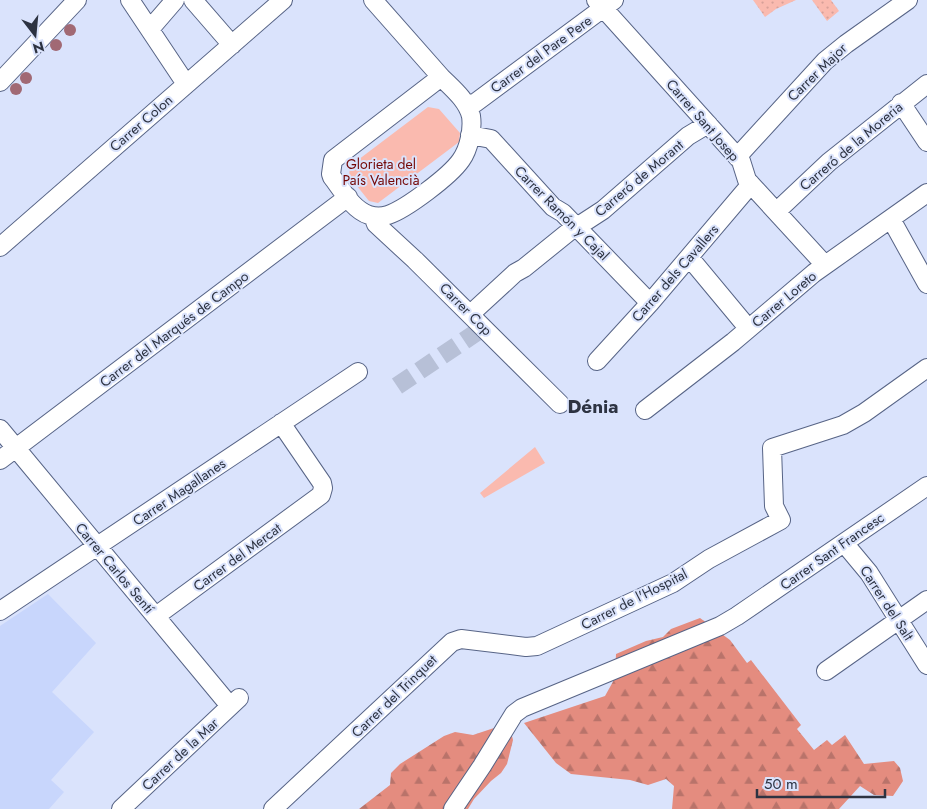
<svg xmlns="http://www.w3.org/2000/svg" width="927" height="809" viewBox="0 0 927 809" font-family="Jost,sans-serif">
  <defs>
    <pattern id="forest-firs" width="22" height="20" patternUnits="userSpaceOnUse" patternTransform="scale(1.25)"><rect width="22" height="20" fill="#e48c7f"/><path d="M5 1l3.5 6h-7zM16 11l3.5 6h-7z" fill="#b9736a"/></pattern>
    <pattern id="garden-dots" width="8" height="8" patternUnits="userSpaceOnUse" patternTransform="scale(1.25)"><rect width="8" height="8" fill="#fabaaf"/><path d="M2 2h.1M6 6h.1" fill="none" stroke="#d7a098" stroke-width="1.8" stroke-linecap="round"/></pattern>
  </defs>
  <rect width="100%" height="100%" fill="#dae3fc"/>
  <path fill="#c8d6fc" d="M 48,594 L 96,643 L 52,692 L 94,732 L 51,780 L 64,792 L 49,809 L 0,809 L 0,626 Z"/>
  <path fill="#fabaaf" d="M 428,107 L 439,109 L 460,133 L 459,142 L 378,203 L 369,201 L 349,176 L 350,166 Z
    M 535,447 L 545,463 L 484,498 L 480,493 Z"/>
  <path fill="url(#forest-firs)" d="M 700,618 L 730,640 L 747,663 L 751,660 L 801,725 L 797,729 L 814,750 L 827,740 L 832,745 L 845,735 L 864,764 L 894,761 L 900,768 L 903,781 L 893,796 L 874,795 L 860,786 L 839,809 L 672,809 L 674,786 L 666,779 L 648,785 L 630,780 L 571,774 L 556,763 L 524,723 L 605,696 L 615,678 L 616,654 L 646,641 L 663,637 L 671,629 Z
    M 497,727 L 510,728 L 513,740 L 507,764 L 501,773 L 491,781 L 474,799 L 468,809 L 359,809 L 390,785 L 391,773 L 400,764 L 444,736 L 455,732 L 473,735 Z"/>
  <path fill="url(#garden-dots)" d="M 753,0 L 796,0 L 776,9 L 765,17 Z
    M 812,0 L 831,0 L 839,11 L 827,21 Z"/>
  <g fill="none" stroke-linecap="round" stroke-linejoin="round">
    <path stroke="#b7c0d7" stroke-width="18" stroke-dasharray="18 9" stroke-linecap="butt" d="M 397,386 L 477,332"/>
    <defs>
      <path id="minor" d="M 130,0 L 186,84
        M 193,0 L 232,45
        M 373,0 L 441,77
        M 596,0 L 741,161 L 747,180 L 825,265
        M 150,29 L 175,0
        M 441,77 C 452,88 467,100 471,116 C 473,129 469,149 461,160 C 450,176 406,209 388,215 C 382,217 375,217 369,215 C 353,210 342,190 332,177 L 331,174 L 333,160 Z
        M 0,82 L 77,0
        M 901,103 L 927,142
        M 466,104 L 475,103 L 614,0
        M 470,135 L 491,139 L 553,207 L 563,213 L 650,303
        M 737,157 L 825,61 L 846,44 L 908,0
        M 777,211 L 829,162 L 927,84
        M 373,216 L 376,224 L 415,260 L 560,404
        M 891,219 L 927,284
        M 0,247 L 283,0
        M 689,257 L 748,328
        M 477,308 L 515,273 L 524,268 L 571,230 L 583,223 L 603,210 L 688,136 L 708,124
        M 597,361 L 650,303 L 751,184
        M 645,410 L 733,342 L 814,273 L 927,193
        M 0,429 L 230,706
        M 0,460 L 348,197
        M 844,543 L 869,573 L 927,665
        M 0,611 L 358,372
        M 156,616 L 321,495 L 323,488 L 322,483 L 281,423
        M 826,671 L 927,600
        M 121,809 L 239,698
        M 273,809 L 452,642 L 461,639 L 526,647 L 537,646 L 673,583 L 709,559 L 781,520 L 774,506 L 772,448 L 843,425 L 864,413 L 927,368
        M 453,809 L 482,766 L 514,714 L 522,708 L 720,626 L 737,616 L 927,486"/>
    </defs>
    <use href="#minor" stroke="#576486" stroke-width="20"/>
    <use href="#minor" stroke="#fff" stroke-width="18"/>
  </g>
  <g fill="#a16974">
    <circle cx="70" cy="30" r="6"/>
    <circle cx="56" cy="45" r="6"/>
    <circle cx="26" cy="78" r="6"/>
    <circle cx="16" cy="89" r="6"/>
  </g>
  <g text-anchor="middle" dominant-baseline="central" stroke-width="4" stroke-linejoin="round" paint-order="stroke">
    <g font-size="14" fill="#2d3342" stroke="#dae3fc">
      <text transform="translate(541 54) rotate(-36)">Carrer del Pare Pere</text>
      <text transform="translate(817 72) rotate(-44)">Carrer Major</text>
      <text transform="translate(703 120) rotate(49)">Carrer Sant Josep</text>
      <text transform="translate(141 123) rotate(-41)">Carrer Colon</text>
      <text transform="translate(851 146) rotate(-40)">Carreró de la Moreria</text>
      <text transform="translate(639 178) rotate(-40)">Carreró de Morant</text>
      <text transform="translate(562 213) rotate(45)">Carrer Ramón y Cajal</text>
      <text transform="translate(675 273) rotate(-49)">Carrer dels Cavallers</text>
      <text transform="translate(784 299) rotate(-40)">Carrer Loreto</text>
      <text transform="translate(466 309) rotate(45)">Carrer Cop</text>
      <text transform="translate(174 329) rotate(-37)">Carrer del Marqués de Campo</text>
      <text transform="translate(179 492) rotate(-34)">Carrer Magallanes</text>
      <text transform="translate(832 551) rotate(-35)">Carrer Sant Francesc</text>
      <text transform="translate(237 557) rotate(-36)">Carrer del Mercat</text>
      <text transform="translate(115 568) rotate(50)">Carrer Carlos Sentí</text>
      <text transform="translate(634 599) rotate(-27)">Carrer de l'Hospital</text>
      <text transform="translate(887 603) rotate(57)">Carrer del Salt</text>
      <text transform="translate(394 696) rotate(-44)">Carrer del Trinquet</text>
      <text transform="translate(180 754) rotate(-43)">Carrer de la Mar</text>
    </g>
    <g font-size="14" fill="#730605" stroke="#dae3fc">
      <text x="381" y="164">Glorieta del<tspan x="381" dy="16">País Valencià</tspan></text>
    </g>
    <g font-size="19" font-weight="bold" fill="#2d3342" stroke="#dae3fc">
      <text x="593" y="406">Dénia</text>
    </g>
  </g>
  <g transform="translate(35 35) rotate(164)" stroke="#dae3fc" stroke-width="4" paint-order="stroke">
  <path d="M0-4L9 19L0 12L-9 19Z" fill="#2d3342"/>
  <text y="-8" font-size="14" font-weight="bold" text-anchor="middle" fill="#2d3342">N</text>
  </g>
  <path d="M757 789v8h128v-8" fill="none" stroke="#2d3342" stroke-width="2.5"/>
  <text x="764" y="789" font-size="15" fill="#2d3342" stroke="#dae3fc" stroke-width="4" paint-order="stroke">50 m</text>
</svg>
